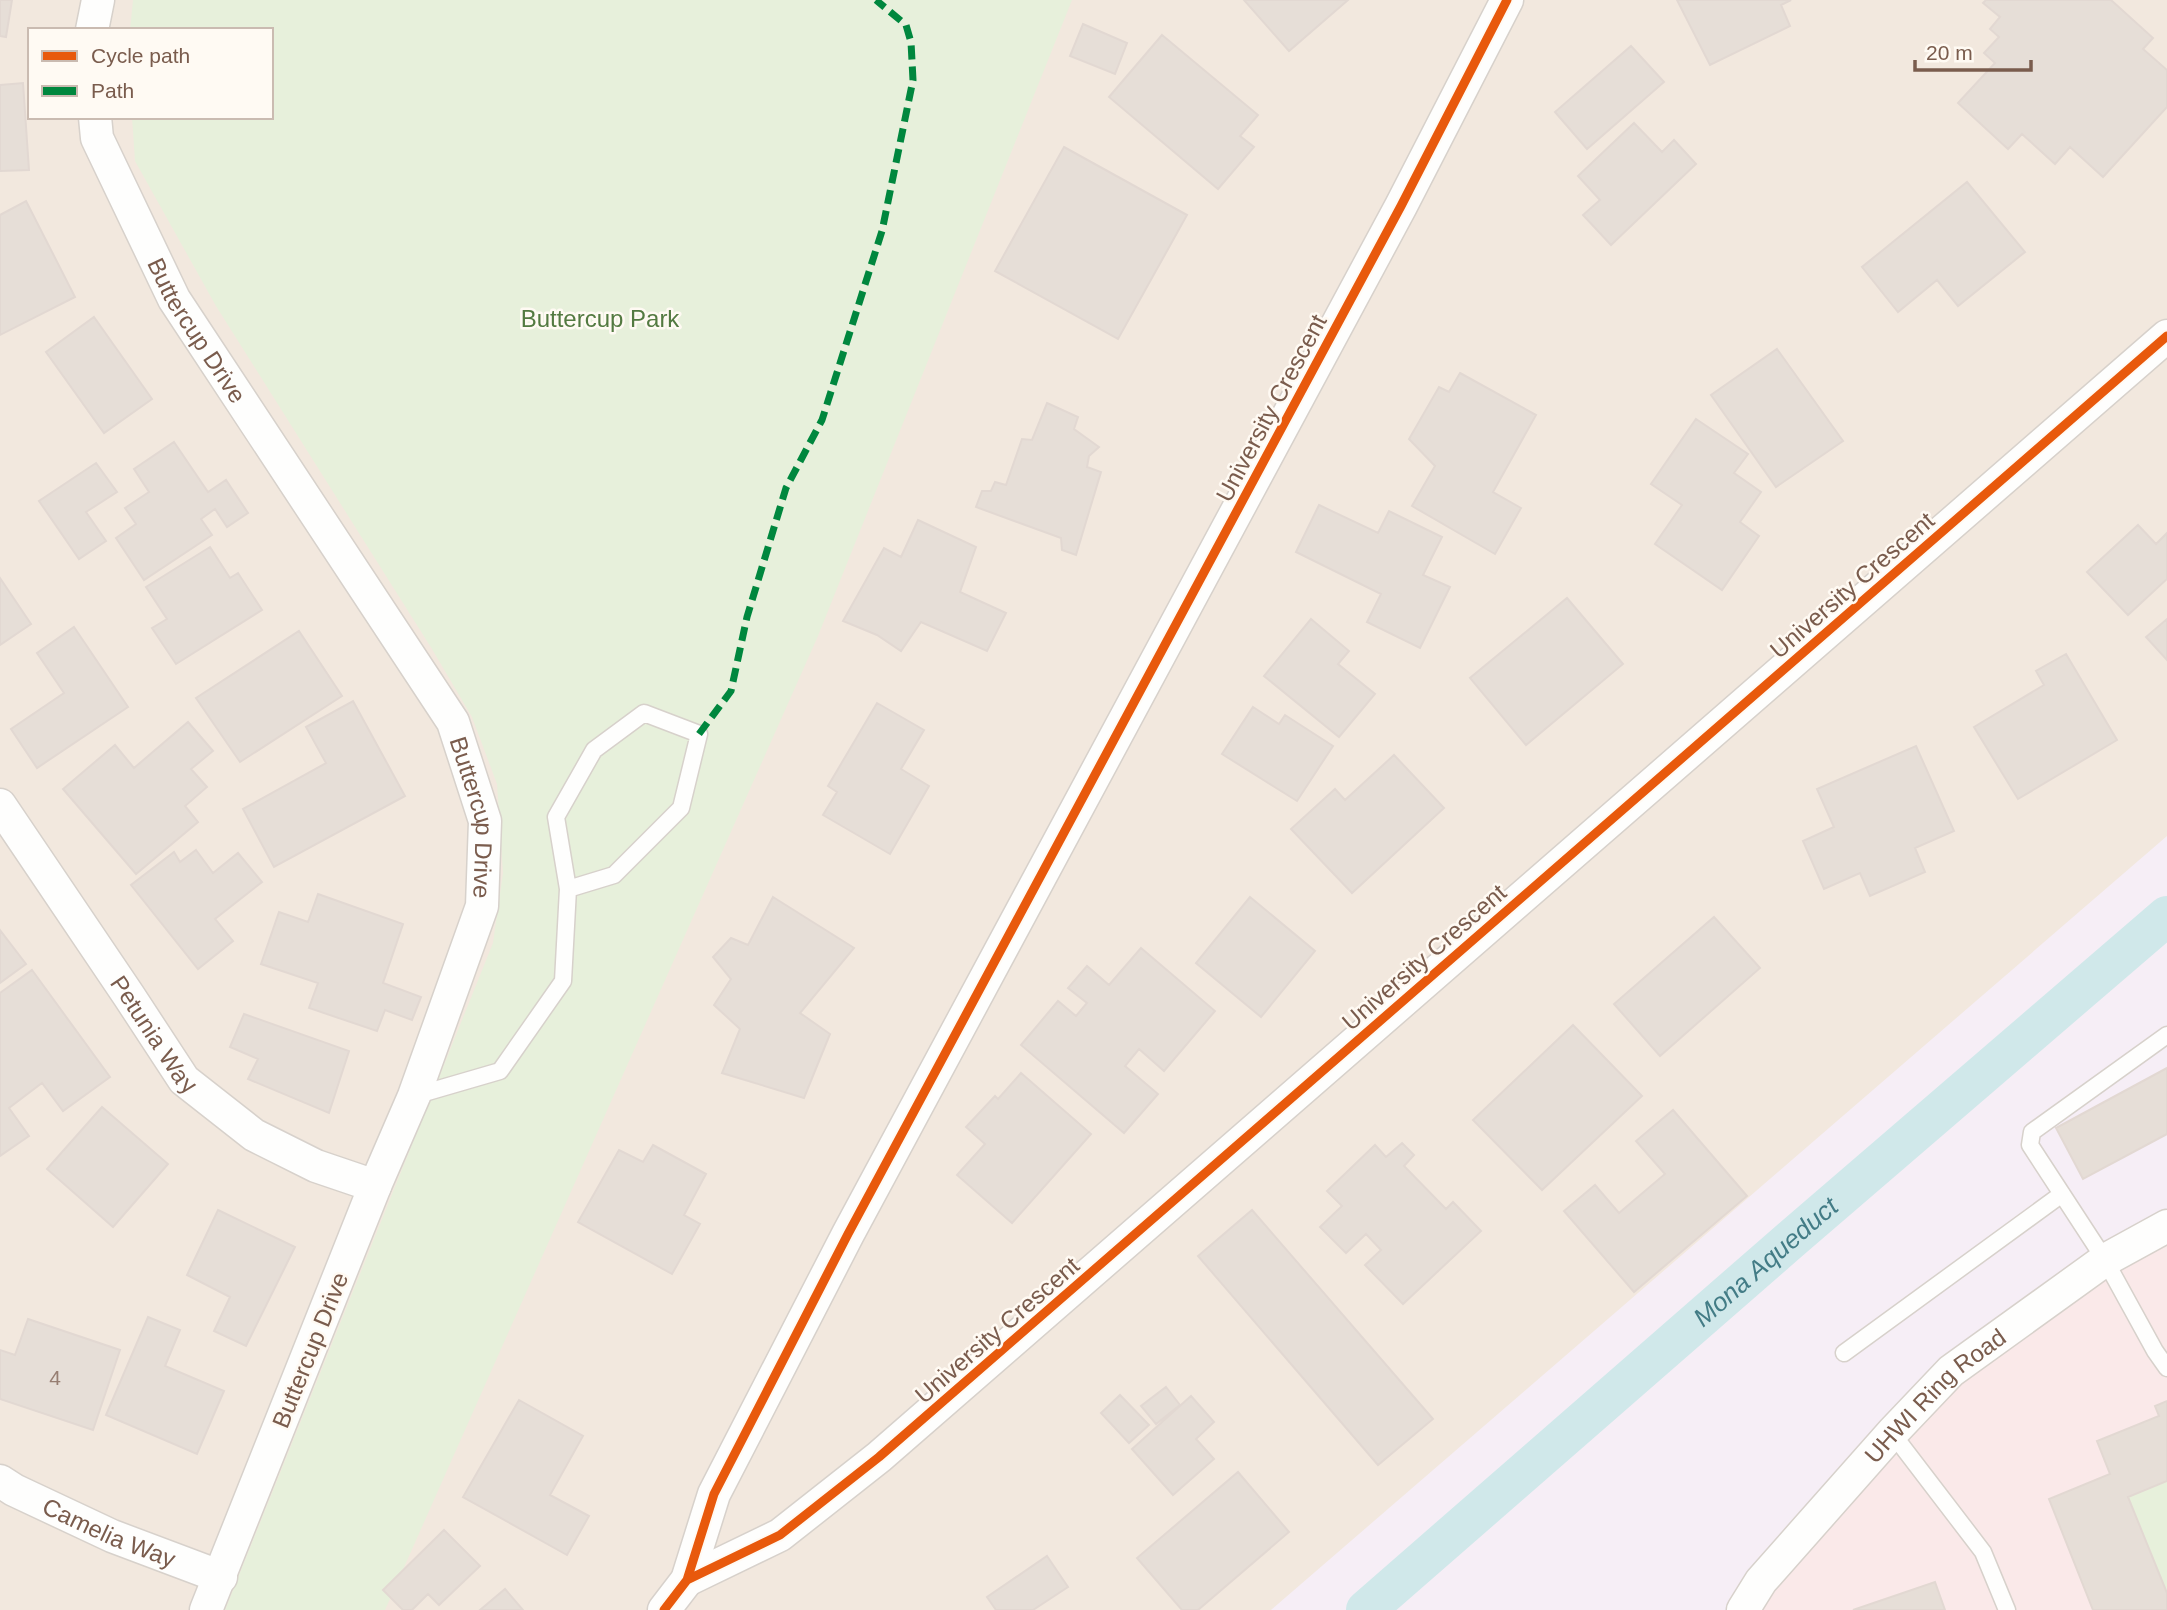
<svg xmlns="http://www.w3.org/2000/svg" width="2167" height="1610" viewBox="0 0 2167 1610" font-family="Arial,sans-serif">
  <rect width="100%" height="100%" fill="#f9f5f0"/>
  <path fill="#f2e8de" fill-rule="evenodd" d="M 0,0 L 2167,0 L 2167,867 L 1314,1610 L 0,1610 ZM 30,30 L 271,30 L 271,117 L 30,117 Z"/>
  <path fill="#f6eef6" d="M 2167,836 L 2167,1610 L 1271,1610 Z"/>
  <path fill="#fae9e9" d="M 2167,1226 L 2167,1610 L 1743,1610 L 1892,1433 Z"/>
  <path fill="#e7f0db" d="M 133,0 L 1072,0 L 818,636 L 385,1610 L 225,1610 L 493,943 L 503,873 L 497,784 L 472,717 L 432,649 L 216,306 L 135,161 L 132,117 L 271,117 L 271,30 L 130,30 Z
    M 2167,1481 L 2167,1593 L 2128,1497 Z"/>
  <g fill="none" stroke-linecap="round" stroke-linejoin="round">
    <path stroke="#d0e8ea" stroke-width="40" id="s1" d="M 1366,1610 L 1788,1242 L 2167,916"/>
  </g>
  <path fill="#e6ded7" stroke="#e2d8d2" stroke-width="2" d="M 0,0 L 12,0 L 6,37 L 0,36 Z
    M 1244,0 L 1348,0 L 1289,51 Z
    M 1677,0 L 1791,0 L 1781,5 L 1790,26 L 1710,65 Z
    M 1986,0 L 2111,0 L 2153,38 L 2143,49 L 2167,70 L 2167,107 L 2103,177 L 2070,147 L 2055,164 L 2022,134 L 2008,149 L 1958,103 L 1995,63 L 1984,53 L 1999,37 L 1990,29 L 2000,17 L 1983,3 Z
    M 1083,24 L 1127,43 L 1115,74 L 1070,56 Z
    M 1162,35 L 1258,115 L 1240,136 L 1254,147 L 1218,189 L 1109,97 Z
    M 1631,46 L 1664,82 L 1587,149 L 1555,112 Z
    M 23,83 L 29,170 L 0,171 L 0,85 Z
    M 1634,123 L 1662,152 L 1674,140 L 1696,164 L 1611,245 L 1583,215 L 1600,200 L 1578,176 Z
    M 1064,147 L 1187,215 L 1118,339 L 995,271 Z
    M 1967,182 L 2025,252 L 1958,306 L 1937,280 L 1898,312 L 1862,267 Z
    M 26,201 L 75,297 L 0,335 L 0,215 Z
    M 94,317 L 152,399 L 104,433 L 46,352 Z
    M 1777,349 L 1843,441 L 1776,487 L 1711,395 Z
    M 1460,373 L 1536,415 L 1493,492 L 1521,508 L 1495,554 L 1412,506 L 1435,466 L 1409,439 L 1439,387 L 1449,392 Z
    M 1047,403 L 1078,417 L 1074,429 L 1099,447 L 1089,456 L 1087,467 L 1101,472 L 1076,555 L 1062,550 L 1061,538 L 976,507 L 982,491 L 991,491 L 995,482 L 1006,485 L 1022,439 L 1032,440 Z
    M 1696,419 L 1748,454 L 1734,473 L 1761,492 L 1740,522 L 1759,536 L 1722,590 L 1655,544 L 1682,505 L 1651,484 Z
    M 174,442 L 208,492 L 226,480 L 248,513 L 227,527 L 215,509 L 201,519 L 212,535 L 144,580 L 116,538 L 136,524 L 125,508 L 149,492 L 134,469 Z
    M 96,463 L 117,492 L 86,512 L 106,541 L 79,559 L 39,501 Z
    M 1319,505 L 1378,533 L 1389,511 L 1442,537 L 1423,575 L 1450,587 L 1420,648 L 1367,622 L 1381,594 L 1296,552 Z
    M 918,520 L 976,547 L 960,592 L 1006,613 L 987,651 L 921,622 L 901,651 L 877,635 L 843,621 L 884,548 L 901,557 Z
    M 2138,525 L 2156,544 L 2167,533 L 2167,579 L 2128,615 L 2087,572 Z
    M 210,547 L 230,578 L 238,573 L 262,610 L 176,664 L 152,628 L 167,619 L 146,587 Z
    M 0,578 L 31,624 L 0,645 Z
    M 1567,598 L 1623,664 L 1526,745 L 1470,678 Z
    M 1311,619 L 1349,651 L 1338,664 L 1375,694 L 1339,737 L 1264,676 Z
    M 2167,619 L 2167,660 L 2146,637 Z
    M 74,627 L 128,707 L 37,768 L 11,729 L 64,693 L 37,653 Z
    M 299,631 L 342,696 L 240,762 L 196,698 Z
    M 2066,654 L 2117,740 L 2018,799 L 1974,727 L 2044,685 L 2036,671 Z
    M 353,701 L 405,796 L 274,867 L 243,809 L 326,763 L 306,727 Z
    M 877,703 L 924,730 L 901,769 L 929,786 L 890,854 L 823,815 L 837,792 L 828,786 Z
    M 1253,707 L 1279,724 L 1285,715 L 1333,746 L 1297,801 L 1222,754 Z
    M 188,722 L 213,751 L 191,769 L 207,787 L 185,806 L 198,822 L 136,874 L 63,789 L 115,745 L 134,768 Z
    M 1916,746 L 1954,831 L 1915,848 L 1925,872 L 1870,896 L 1860,873 L 1824,889 L 1803,841 L 1834,827 L 1817,789 Z
    M 1394,755 L 1444,808 L 1352,893 L 1291,829 L 1335,789 L 1345,800 Z
    M 196,850 L 213,873 L 238,853 L 262,882 L 215,919 L 233,941 L 198,969 L 131,885 L 174,852 L 180,862 Z
    M 318,894 L 403,924 L 383,983 L 421,997 L 412,1020 L 385,1010 L 377,1031 L 309,1008 L 318,983 L 261,964 L 279,912 L 308,922 Z
    M 773,897 L 854,948 L 800,1013 L 830,1034 L 804,1098 L 722,1073 L 740,1029 L 714,1005 L 731,979 L 713,957 L 731,938 L 748,945 Z
    M 1250,897 L 1315,951 L 1261,1017 L 1196,963 Z
    M 1714,917 L 1760,968 L 1660,1056 L 1614,1004 Z
    M 0,930 L 26,964 L 0,983 Z
    M 1141,948 L 1215,1011 L 1164,1071 L 1139,1049 L 1125,1066 L 1158,1094 L 1124,1133 L 1021,1045 L 1058,1001 L 1076,1016 L 1087,1003 L 1068,988 L 1087,966 L 1109,985 Z
    M 32,970 L 110,1077 L 63,1111 L 42,1083 L 9,1108 L 29,1136 L 0,1156 L 0,993 Z
    M 244,1014 L 349,1051 L 329,1113 L 248,1079 L 258,1059 L 230,1047 Z
    M 1573,1025 L 1642,1096 L 1542,1190 L 1473,1120 Z
    M 2167,1068 L 2167,1134 L 2083,1179 L 2056,1128 Z
    M 1021,1073 L 1091,1134 L 1012,1223 L 957,1175 L 985,1144 L 966,1127 L 995,1096 L 998,1099 Z
    M 102,1107 L 168,1164 L 113,1227 L 47,1169 Z
    M 1673,1110 L 1747,1196 L 1634,1292 L 1564,1211 L 1595,1185 L 1619,1213 L 1665,1174 L 1636,1141 Z
    M 1402,1143 L 1414,1155 L 1404,1166 L 1446,1209 L 1453,1202 L 1481,1231 L 1403,1304 L 1365,1265 L 1381,1250 L 1366,1234 L 1346,1253 L 1320,1227 L 1342,1206 L 1327,1191 L 1375,1145 L 1386,1157 Z
    M 653,1145 L 706,1174 L 684,1215 L 700,1224 L 672,1274 L 578,1222 L 619,1150 L 643,1162 Z
    M 218,1210 L 295,1247 L 246,1346 L 214,1331 L 230,1297 L 187,1275 Z
    M 1252,1210 L 1433,1419 L 1378,1465 L 1198,1256 Z
    M 148,1317 L 180,1330 L 165,1366 L 224,1391 L 197,1454 L 106,1415 Z
    M 28,1319 L 120,1350 L 93,1430 L 0,1399 L 0,1350 L 15,1355 Z
    M 1166,1387 L 1180,1405 L 1156,1424 L 1141,1406 Z
    M 1120,1395 L 1149,1425 L 1129,1443 L 1101,1413 Z
    M 1191,1396 L 1214,1422 L 1196,1439 L 1214,1459 L 1173,1495 L 1132,1449 Z
    M 519,1400 L 583,1436 L 550,1495 L 589,1516 L 567,1555 L 463,1497 Z
    M 2167,1401 L 2167,1481 L 2128,1497 L 2167,1593 L 2167,1610 L 2093,1610 L 2049,1499 L 2110,1474 L 2097,1441 L 2159,1416 L 2155,1406 Z
    M 1238,1472 L 1289,1532 L 1198,1610 L 1182,1610 L 1137,1558 Z
    M 444,1530 L 480,1566 L 439,1605 L 428,1594 L 412,1610 L 403,1610 L 383,1590 Z
    M 1047,1556 L 1068,1587 L 1033,1610 L 996,1610 L 987,1597 Z
    M 1935,1582 L 1945,1610 L 1853,1610 Z
    M 505,1589 L 523,1610 L 480,1610 Z"/>
  <g fill="none" stroke-linecap="round" stroke-linejoin="round">
    <defs>
      <path id="service" d="M 2167,1035 L 2032,1132 L 2030,1145 L 2105,1260 L 2155,1351 L 2167,1368
        M 414,1096 L 500,1071 L 563,981 L 568,889 L 556,817 L 594,750 L 644,713 L 699,734 L 681,808 L 614,875 L 568,889
        M 1844,1353 L 2062,1194
        M 1892,1433 L 1983,1552 L 2007,1610"/>
      <g id="minor">
        <path d="M 92,30 L 98,0"/>
        <path id="s2" d="M 95,117 L 97,138 L 174,299 L 453,722 L 485,821 L 482,906 L 414,1096 L 375,1186 L 206,1610"/>
        <path id="s3" d="M 0,805 L 129,996 L 184,1080 L 254,1135 L 316,1166 L 375,1186"/>
        <path id="s4" d="M 0,1481 L 14,1490 L 112,1536 L 221,1577"/>
        <path d="M 687,1580 L 780,1535 L 879,1457 L 2167,336"/>
        <path d="M 664,1610 L 687,1580 L 714,1494 L 848,1234 L 1401,206 L 1507,0"/>
        <path id="s5" d="M 1743,1610 L 1761,1581 L 1892,1433 L 1951,1371 L 2105,1260 L 2167,1226"/>
      </g>
    </defs>
    <use href="#service" stroke="#d7d1cb" stroke-width="19"/>
    <use href="#minor" stroke="#d7d1cb" stroke-width="35"/>
    <use href="#service" stroke="#fefefd" stroke-width="16"/>
    <use href="#minor" stroke="#fefefd" stroke-width="32"/>
    <path stroke="#00873e" stroke-width="7" stroke-dasharray="14 7" stroke-linecap="butt" d="M 699,734 L 731,691 L 747,617 L 786,488 L 822,420 L 882,231 L 913,80 L 911,42 L 906,25 L 876,0"/>
    <defs>
      <path id="cycleway" d="M 687,1580 L 780,1535 L 879,1457 L 2167,336
        M 664,1610 L 687,1580 L 714,1494 L 848,1234 L 1401,206 L 1507,0"/>
    </defs>
    <use href="#cycleway" stroke="#fffaf3" stroke-width="13"/>
    <use href="#cycleway" stroke="#e8590c" stroke-width="9"/>
  </g>
  <g text-anchor="middle" dominant-baseline="central" stroke-width="5" stroke-linejoin="round" paint-order="stroke">
    <g font-size="21" fill="#977e72">
      <text x="55" y="1377">4</text>
    </g>
    <g font-size="24" fill="#537a41" stroke="#fffaf3">
      <text x="600" y="318">Buttercup Park</text>
    </g>
    <g font-size="24" fill="#7a5c4d" stroke="#fffaf3">
      <text stroke="none"><textPath href="#s2" startOffset="238">Buttercup Drive</textPath></text>
      <text transform="translate(1271 408) rotate(-62)">University Crescent</text>
      <text transform="translate(1852 585) rotate(-41)">University Crescent</text>
      <text stroke="none"><textPath href="#s2" startOffset="805">Buttercup Drive</textPath></text>
      <text transform="translate(1424 957) rotate(-41)">University Crescent</text>
      <text stroke="none"><textPath href="#s3" startOffset="276">Petunia Way</textPath></text>
      <text transform="translate(997 1330) rotate(-41)">University Crescent</text>
      <text transform="translate(310 1350) rotate(-68)">Buttercup Drive</text>
      <text stroke="none"><textPath href="#s5" startOffset="289">UHWI Ring Road</textPath></text>
      <text stroke="none"><textPath href="#s4" startOffset="121">Camelia Way</textPath></text>
    </g>
    <g font-size="26" font-style="italic" fill="#437c86" stroke="#fffaf3">
      <text stroke="none"><textPath href="#s1" startOffset="530">Mona Aqueduct</textPath></text>
    </g>
  </g>
  <rect x="28" y="28" width="245" height="91" fill="#fffaf3" stroke="#cabbb1" stroke-width="2"/>
  <rect x="42" y="51" width="35" height="10" fill="#e8590c" stroke="#cabbb1" stroke-width="2"/>
  <text x="91" y="63" font-size="21" fill="#7a5c4d">Cycle path</text>
  <rect x="42" y="86" width="35" height="10" fill="#00873e" stroke="#cabbb1" stroke-width="2"/>
  <text x="91" y="98" font-size="21" fill="#7a5c4d">Path</text>
  <path d="M1915 60v10h116v-10" fill="none" stroke="#7a5c4d" stroke-width="3.5"/>
  <text x="1926" y="60" font-size="21" fill="#7a5c4d" stroke="#fffaf3" stroke-width="5" paint-order="stroke">20 m</text>
</svg>
